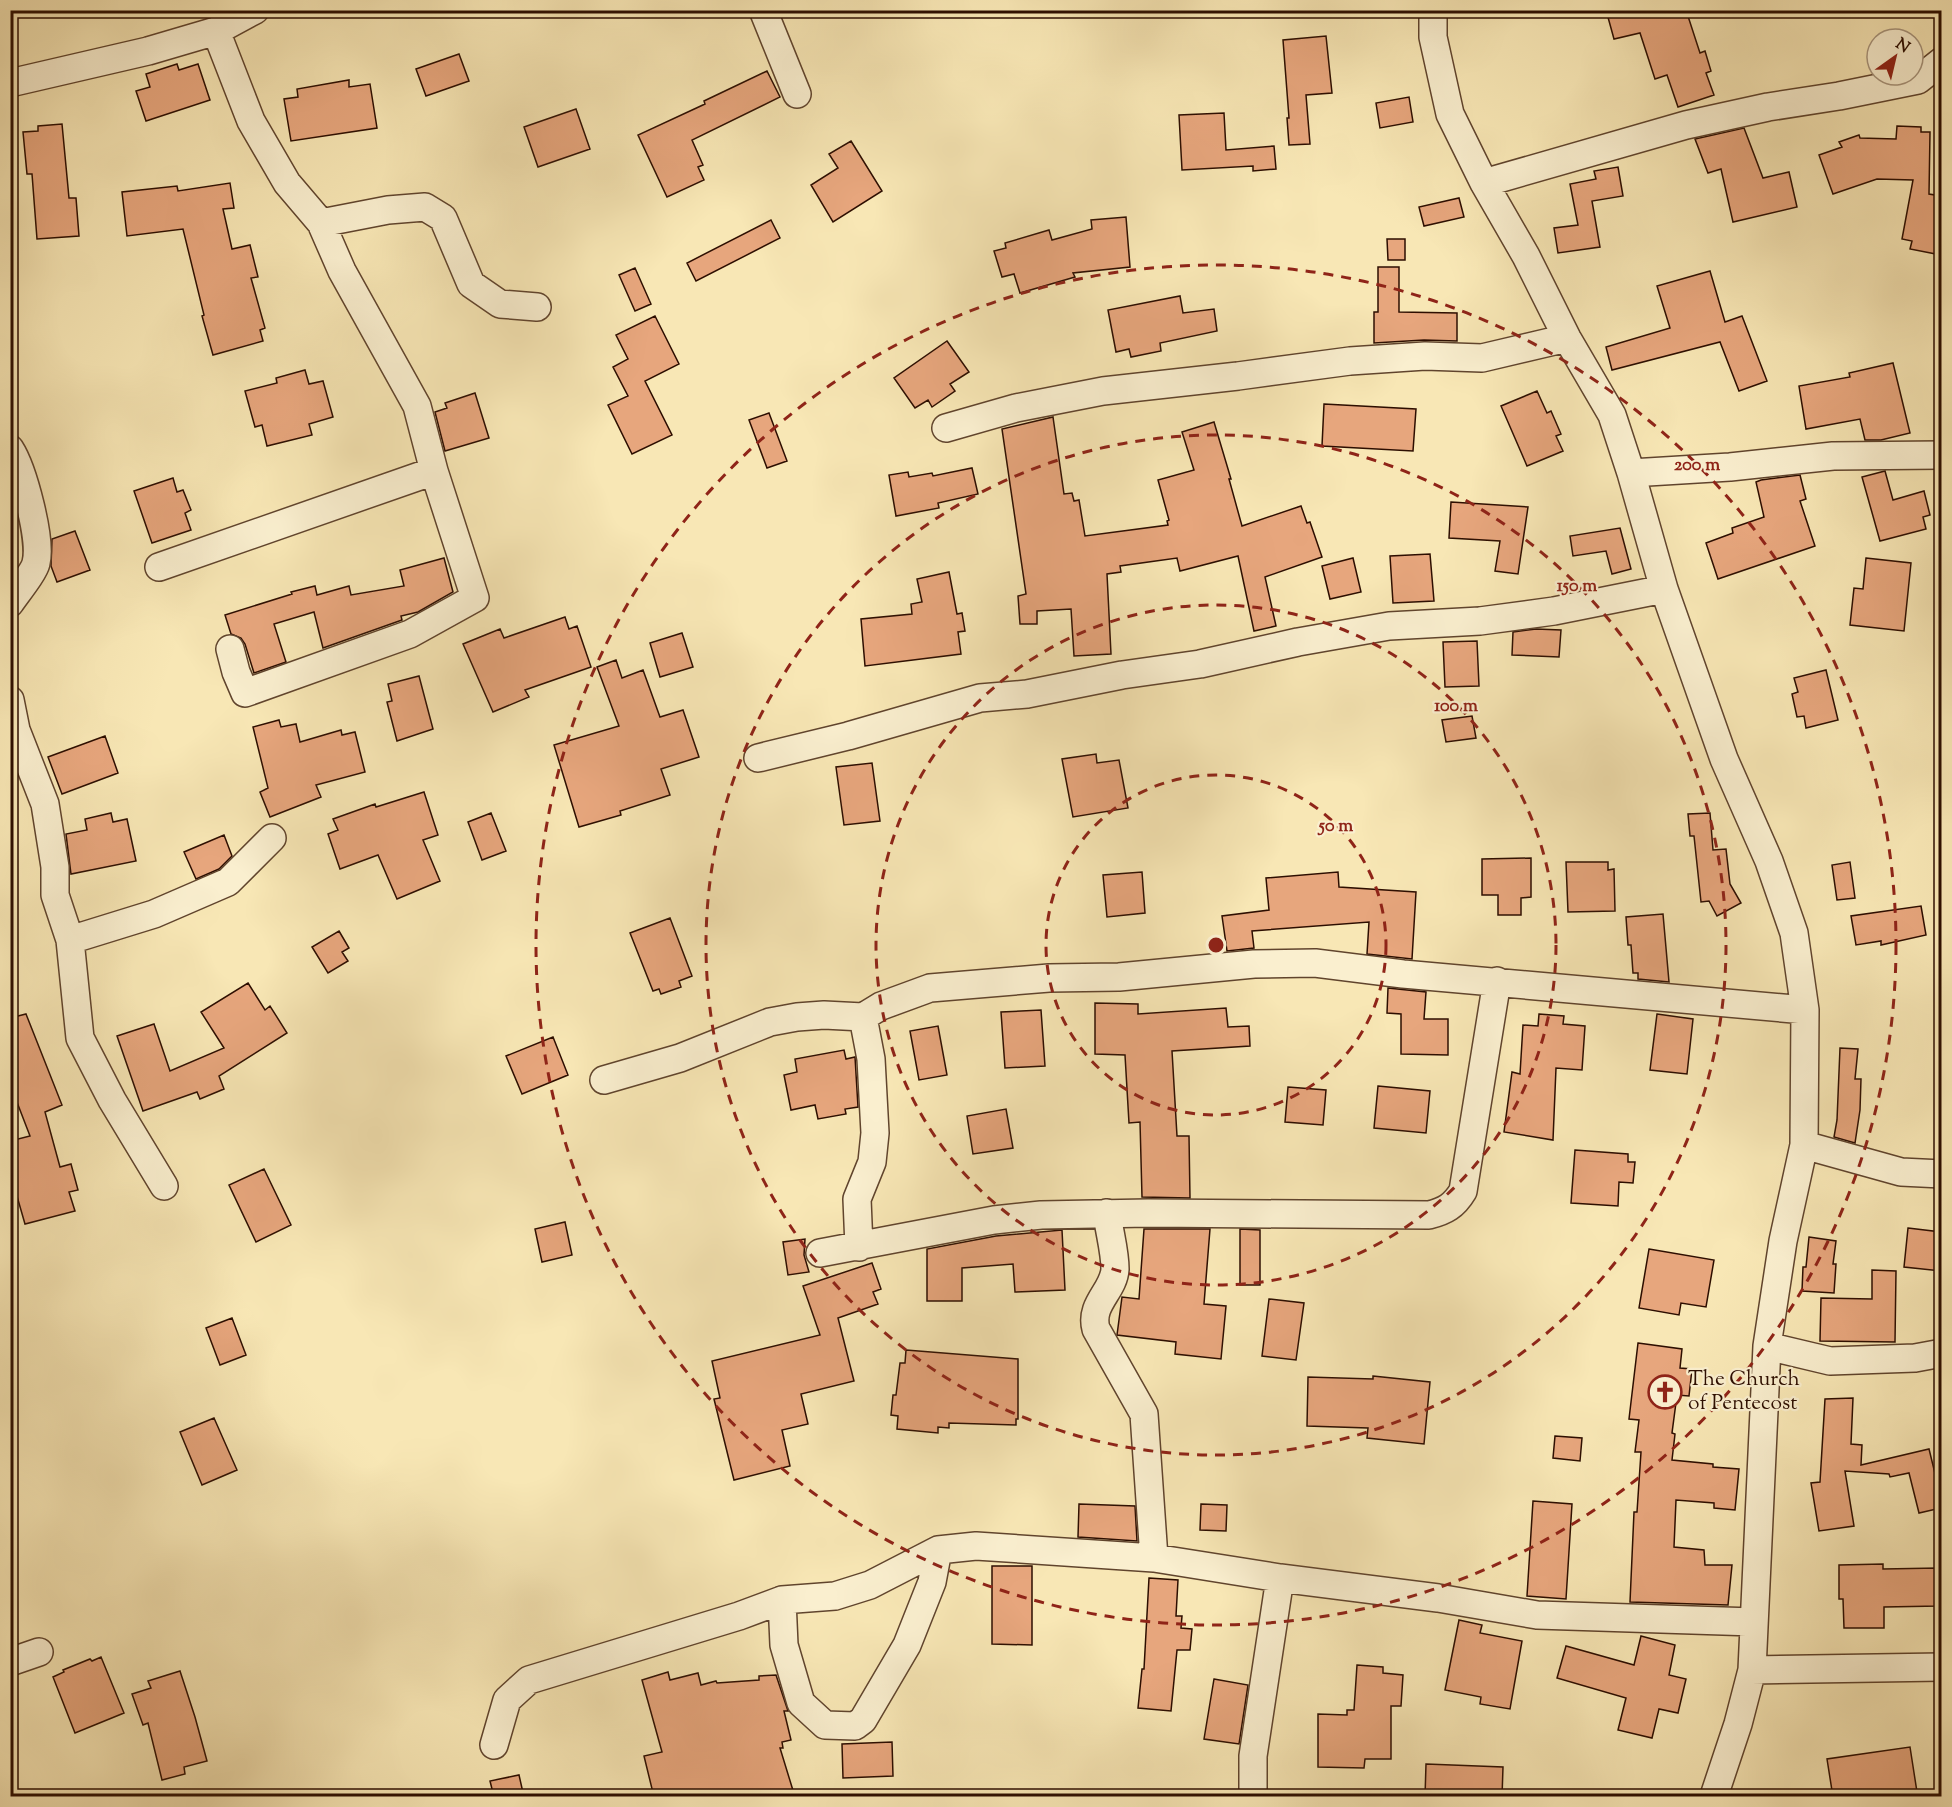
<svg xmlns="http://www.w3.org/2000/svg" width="1952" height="1807" viewBox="0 0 1952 1807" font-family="'Sorts Mill Goudy',serif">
  <rect width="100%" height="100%" fill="#f8e7b5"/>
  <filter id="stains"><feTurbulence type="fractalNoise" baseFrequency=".00333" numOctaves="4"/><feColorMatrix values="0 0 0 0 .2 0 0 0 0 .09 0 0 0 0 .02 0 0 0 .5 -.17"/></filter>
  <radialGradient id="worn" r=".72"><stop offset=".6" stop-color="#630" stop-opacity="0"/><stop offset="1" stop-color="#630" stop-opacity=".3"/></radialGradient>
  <path fill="#e7a67d" stroke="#2d0e00" stroke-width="1.5" d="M 1606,10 L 1686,10 L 1700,53 L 1705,51 L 1711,71 L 1706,73 L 1714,95 L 1678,107 L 1667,75 L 1655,79 L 1640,33 L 1614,39 Z
    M 1326,36 L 1332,93 L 1306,95 L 1310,144 L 1289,145 L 1287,118 L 1289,118 L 1283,40 Z
    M 459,54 L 469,81 L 426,96 L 416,69 Z
    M 177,64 L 179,70 L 198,64 L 210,100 L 146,121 L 136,91 L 150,87 L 146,74 Z
    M 767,71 L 780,97 L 692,140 L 703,165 L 698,167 L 704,180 L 667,197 L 638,135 L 705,104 L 704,101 Z
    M 349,80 L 349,87 L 370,84 L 377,128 L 291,141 L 284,99 L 298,97 L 297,89 Z
    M 1409,97 L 1413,122 L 1380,128 L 1376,103 Z
    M 576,109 L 590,149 L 538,167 L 524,127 Z
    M 1224,113 L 1226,150 L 1274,146 L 1276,169 L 1253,171 L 1253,166 L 1182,170 L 1179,115 Z
    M 62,124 L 69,198 L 76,198 L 79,236 L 37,239 L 32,174 L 27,174 L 23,132 L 38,131 L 38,126 Z
    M 1897,126 L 1921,127 L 1921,132 L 1930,132 L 1929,194 L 1941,196 L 1941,255 L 1910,249 L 1912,241 L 1902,239 L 1913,180 L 1877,179 L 1833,194 L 1819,155 L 1842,147 L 1839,142 L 1859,135 L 1860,138 L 1896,139 Z
    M 1744,128 L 1763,178 L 1789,172 L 1797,207 L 1733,222 L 1721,169 L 1708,173 L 1695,139 Z
    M 851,141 L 882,191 L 833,222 L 811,185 L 838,168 L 829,154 Z
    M 1618,167 L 1623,196 L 1592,201 L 1600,247 L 1558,253 L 1554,228 L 1578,225 L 1570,184 L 1596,179 L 1594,171 Z
    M 230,183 L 234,208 L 223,209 L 232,249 L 250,245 L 258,277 L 251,278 L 265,328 L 260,330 L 263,341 L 213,355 L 202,316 L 204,315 L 183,229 L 127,236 L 122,192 L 177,186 L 178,191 Z
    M 1459,198 L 1464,217 L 1424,226 L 1419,207 Z
    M 1126,217 L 1130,267 L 1073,273 L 1075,277 L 1020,293 L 1014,274 L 1002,277 L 994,251 L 1006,248 L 1005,243 L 1049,230 L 1052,240 L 1092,229 L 1091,220 Z
    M 771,220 L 780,238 L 696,281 L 687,263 Z
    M 1387,239 L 1405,239 L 1405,260 L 1388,260 Z
    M 1378,267 L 1399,267 L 1399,312 L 1457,313 L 1457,341 L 1424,340 L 1374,343 L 1374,312 L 1378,312 Z
    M 635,268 L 651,304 L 635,311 L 619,275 Z
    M 1710,271 L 1725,322 L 1742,316 L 1767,381 L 1739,391 L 1720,342 L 1612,370 L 1606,347 L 1670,328 L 1657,286 Z
    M 1180,296 L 1183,313 L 1214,309 L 1217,331 L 1160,343 L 1161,351 L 1131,357 L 1129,349 L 1116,352 L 1108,310 Z
    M 655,316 L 679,364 L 645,381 L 672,435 L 632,454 L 608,405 L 628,396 L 613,367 L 628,359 L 616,335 Z
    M 947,341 L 969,372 L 950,384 L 955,391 L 932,407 L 928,400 L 915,408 L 894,378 Z
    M 1893,363 L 1910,433 L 1881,440 L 1865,440 L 1860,419 L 1806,429 L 1799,386 L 1850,377 L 1849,373 Z
    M 305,370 L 309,384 L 323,381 L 333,417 L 309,424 L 312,435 L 267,446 L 262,425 L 255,427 L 245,391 L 277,383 L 276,378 Z
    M 1537,391 L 1547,413 L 1551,411 L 1561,434 L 1556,436 L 1563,451 L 1527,466 L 1501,406 Z
    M 475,393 L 489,438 L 445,451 L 435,412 L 447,408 L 445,403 Z
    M 1324,404 L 1416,409 L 1413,451 L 1322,446 Z
    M 769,413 L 787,461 L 767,468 L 749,420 Z
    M 1053,417 L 1064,494 L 1072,493 L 1074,501 L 1079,500 L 1085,536 L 1168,525 L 1167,521 L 1169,520 L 1158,480 L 1194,470 L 1182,432 L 1214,422 L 1231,479 L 1229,479 L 1242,526 L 1301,506 L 1307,523 L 1310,522 L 1322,557 L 1265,577 L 1276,626 L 1254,631 L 1238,556 L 1180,571 L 1177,558 L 1120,566 L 1121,572 L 1107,574 L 1111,654 L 1074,656 L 1071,609 L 1037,611 L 1037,624 L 1020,624 L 1018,596 L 1026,594 L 1002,429 Z
    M 972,468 L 978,494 L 938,503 L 939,508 L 896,516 L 889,475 L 908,472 L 909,477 L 932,473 L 933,476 Z
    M 1885,471 L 1893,500 L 1924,491 L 1930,515 L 1923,517 L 1926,529 L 1880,541 L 1862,477 Z
    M 1800,475 L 1806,499 L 1800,501 L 1815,546 L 1718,579 L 1706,543 L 1733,533 L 1732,528 L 1764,517 L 1756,482 L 1761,480 Z
    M 173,478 L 177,492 L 183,490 L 191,510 L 185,513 L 191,530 L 152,543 L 134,491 Z
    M 1451,502 L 1528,507 L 1518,574 L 1495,571 L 1500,541 L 1449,538 Z
    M 1620,528 L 1631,569 L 1612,574 L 1606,551 L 1573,556 L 1570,536 Z
    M 75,531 L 90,570 L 57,582 L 51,566 L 52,539 Z
    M 1430,554 L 1434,601 L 1393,603 L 1390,556 Z
    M 444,558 L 453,592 L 418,612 L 401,616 L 402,620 L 323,648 L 314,612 L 274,624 L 286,662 L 254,673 L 245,644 L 241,638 L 231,634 L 225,615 L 292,594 L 291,592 L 315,586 L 317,595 L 349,586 L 351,595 L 404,586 L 400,570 Z
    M 1353,558 L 1361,592 L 1330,599 L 1322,566 Z
    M 1866,558 L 1911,563 L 1904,631 L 1850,625 L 1854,588 L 1863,589 Z
    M 949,572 L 957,614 L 962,613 L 965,631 L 958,632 L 961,654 L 865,666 L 861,619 L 912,614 L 911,604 L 922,602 L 917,579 Z
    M 565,617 L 569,629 L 577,626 L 591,667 L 525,690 L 529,697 L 493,712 L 463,644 L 500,629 L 504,638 Z
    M 1536,629 L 1561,630 L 1559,657 L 1512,655 L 1513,632 Z
    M 682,633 L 693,667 L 660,677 L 650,643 Z
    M 1477,641 L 1479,686 L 1445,687 L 1443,642 Z
    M 616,660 L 622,678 L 643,670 L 660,717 L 683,710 L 699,757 L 661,769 L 670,795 L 620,811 L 621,815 L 579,827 L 554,745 L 619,726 L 597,667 Z
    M 1826,670 L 1838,720 L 1806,728 L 1804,716 L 1797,717 L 1792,694 L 1798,692 L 1794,678 Z
    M 419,676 L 433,729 L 397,741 L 387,702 L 392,701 L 388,684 Z
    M 1472,716 L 1476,738 L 1446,742 L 1442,720 Z
    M 279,720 L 281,727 L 296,724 L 300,742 L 341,730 L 342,735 L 355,732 L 365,772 L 316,785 L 321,797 L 270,817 L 260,792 L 268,788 L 253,727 Z
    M 105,736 L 118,773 L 62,794 L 48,757 Z
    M 1096,754 L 1097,763 L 1119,760 L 1128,808 L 1073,817 L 1062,759 Z
    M 872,763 L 880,821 L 844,825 L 836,767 Z
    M 424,792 L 438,835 L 423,840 L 440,881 L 397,899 L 378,855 L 340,869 L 328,834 L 338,830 L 333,819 L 375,804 L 376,807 Z
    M 111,813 L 113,822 L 127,819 L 136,861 L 71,874 L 66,834 L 87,830 L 85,819 Z
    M 491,813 L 506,851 L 482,860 L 468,822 Z
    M 1710,813 L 1713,850 L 1726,849 L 1730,884 L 1741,903 L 1717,916 L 1709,901 L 1701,902 L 1694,836 L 1690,836 L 1688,814 Z
    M 224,835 L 232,856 L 219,869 L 196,879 L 184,852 Z
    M 1531,858 L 1531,897 L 1521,898 L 1521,915 L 1498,915 L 1498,895 L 1482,895 L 1482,859 Z
    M 1566,862 L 1608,862 L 1608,870 L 1614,869 L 1615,911 L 1568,912 Z
    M 1850,862 L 1855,898 L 1837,900 L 1832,865 Z
    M 1142,872 L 1145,913 L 1107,917 L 1103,875 Z
    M 1338,872 L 1339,887 L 1416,892 L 1412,959 L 1367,954 L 1369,922 L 1252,931 L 1254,948 L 1227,951 L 1222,916 L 1269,910 L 1266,878 Z
    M 1921,906 L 1926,935 L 1881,945 L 1881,941 L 1856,945 L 1851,916 Z
    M 1663,914 L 1669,982 L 1638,979 L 1638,973 L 1633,973 L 1631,945 L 1628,945 L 1626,917 Z
    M 670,918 L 692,976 L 679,981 L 681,987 L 661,994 L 659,989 L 653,991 L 630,933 Z
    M 339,931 L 349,948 L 342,952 L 348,961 L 328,973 L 312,947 Z
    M 248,983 L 265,1010 L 270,1006 L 287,1033 L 219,1076 L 224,1089 L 200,1099 L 197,1092 L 143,1111 L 117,1036 L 154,1024 L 170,1071 L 224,1048 L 201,1012 Z
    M 1388,988 L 1426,992 L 1424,1019 L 1448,1019 L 1448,1055 L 1401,1054 L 1401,1014 L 1387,1013 Z
    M 1095,1003 L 1138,1004 L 1138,1014 L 1226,1008 L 1228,1027 L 1249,1026 L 1250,1046 L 1172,1051 L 1177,1136 L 1189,1136 L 1190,1198 L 1142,1197 L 1140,1122 L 1129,1123 L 1125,1055 L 1095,1054 Z
    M 1041,1010 L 1045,1066 L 1005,1068 L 1001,1012 Z
    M 26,1014 L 62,1105 L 45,1112 L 60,1167 L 71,1164 L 78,1190 L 69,1192 L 75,1211 L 25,1224 L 10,1172 L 10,1141 L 30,1136 L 10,1084 L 10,1018 Z
    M 1539,1014 L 1564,1016 L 1563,1024 L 1585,1026 L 1582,1070 L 1556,1068 L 1553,1140 L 1504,1132 L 1512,1072 L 1520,1074 L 1523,1025 L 1538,1026 Z
    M 1657,1014 L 1693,1019 L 1687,1074 L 1650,1070 Z
    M 938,1026 L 947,1075 L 919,1080 L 910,1031 Z
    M 553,1037 L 568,1075 L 522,1094 L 506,1056 Z
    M 1840,1048 L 1858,1049 L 1855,1079 L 1861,1079 L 1860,1110 L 1855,1143 L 1834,1137 L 1837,1120 Z
    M 844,1050 L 846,1059 L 855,1057 L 858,1107 L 845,1109 L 846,1114 L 818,1119 L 815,1105 L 791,1110 L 784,1075 L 797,1072 L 795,1059 Z
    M 1378,1086 L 1430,1091 L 1426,1133 L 1374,1128 Z
    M 1288,1087 L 1326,1090 L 1323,1125 L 1285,1122 Z
    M 1006,1109 L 1013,1148 L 973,1154 L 967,1116 Z
    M 1575,1150 L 1628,1154 L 1628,1162 L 1635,1162 L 1633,1183 L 1619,1182 L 1618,1206 L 1571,1203 Z
    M 264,1169 L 291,1225 L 256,1242 L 229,1185 Z
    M 565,1222 L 572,1255 L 542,1262 L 535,1229 Z
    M 1908,1228 L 1941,1232 L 1941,1271 L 1904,1267 Z
    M 1144,1229 L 1210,1229 L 1204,1304 L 1226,1306 L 1221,1359 L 1175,1354 L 1176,1342 L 1117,1335 L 1122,1297 L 1139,1299 Z
    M 1240,1229 L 1260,1230 L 1260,1285 L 1240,1285 Z
    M 1062,1230 L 1065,1290 L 1015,1292 L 1013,1264 L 962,1268 L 962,1301 L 927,1301 L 927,1249 L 996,1236 Z
    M 1809,1237 L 1836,1241 L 1833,1264 L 1836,1264 L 1834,1293 L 1802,1291 L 1803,1267 L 1806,1267 Z
    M 805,1239 L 804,1255 L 809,1272 L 788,1275 L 783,1242 Z
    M 1649,1249 L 1714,1260 L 1706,1307 L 1681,1303 L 1679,1315 L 1639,1308 Z
    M 872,1263 L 881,1289 L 873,1292 L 878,1304 L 838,1318 L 854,1381 L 801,1394 L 808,1424 L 782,1430 L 790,1466 L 734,1480 L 714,1399 L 720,1398 L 712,1361 L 820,1335 L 803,1286 Z
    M 1872,1270 L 1896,1271 L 1895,1342 L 1820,1341 L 1821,1298 L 1872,1299 Z
    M 1269,1299 L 1304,1303 L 1296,1360 L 1262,1356 Z
    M 232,1318 L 246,1355 L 220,1365 L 206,1328 Z
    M 1638,1343 L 1682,1349 L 1680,1368 L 1692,1369 L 1689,1396 L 1677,1395 L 1672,1433 L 1675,1434 L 1672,1460 L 1713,1464 L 1713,1467 L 1739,1469 L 1735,1510 L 1714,1508 L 1714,1503 L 1676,1500 L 1674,1547 L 1704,1550 L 1705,1565 L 1732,1565 L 1728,1605 L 1630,1602 L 1634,1512 L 1637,1512 L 1641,1452 L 1635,1452 L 1639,1420 L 1629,1419 Z
    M 906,1350 L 1018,1359 L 1018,1419 L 1016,1419 L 1016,1425 L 949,1423 L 949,1428 L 938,1427 L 938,1433 L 897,1429 L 898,1416 L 891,1415 L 893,1395 L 896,1395 L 900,1363 L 905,1363 Z
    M 1373,1376 L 1430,1382 L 1424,1444 L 1367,1438 L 1368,1428 L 1307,1426 L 1308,1377 L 1373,1379 Z
    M 1853,1398 L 1851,1444 L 1862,1445 L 1861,1465 L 1929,1449 L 1941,1498 L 1941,1508 L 1919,1513 L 1909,1473 L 1890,1477 L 1889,1474 L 1845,1471 L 1854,1526 L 1819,1531 L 1811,1483 L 1820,1482 L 1825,1399 Z
    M 214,1418 L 237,1470 L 202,1485 L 180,1432 Z
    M 1555,1436 L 1582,1438 L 1580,1461 L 1553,1458 Z
    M 1533,1501 L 1572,1504 L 1566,1599 L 1527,1596 Z
    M 1079,1504 L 1135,1506 L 1137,1541 L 1078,1537 Z
    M 1201,1504 L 1227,1505 L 1226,1531 L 1200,1530 Z
    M 1883,1564 L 1883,1569 L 1938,1568 L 1939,1606 L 1884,1607 L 1884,1628 L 1844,1628 L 1843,1599 L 1839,1599 L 1839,1565 Z
    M 992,1566 L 1032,1566 L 1032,1645 L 992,1644 Z
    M 1149,1578 L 1178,1580 L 1176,1616 L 1182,1616 L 1181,1628 L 1192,1629 L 1190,1650 L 1177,1650 L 1171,1711 L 1138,1708 L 1142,1669 L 1144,1669 Z
    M 1459,1620 L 1482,1625 L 1480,1633 L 1522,1641 L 1510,1709 L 1480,1704 L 1481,1697 L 1445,1690 Z
    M 1641,1636 L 1675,1645 L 1669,1675 L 1686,1679 L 1678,1713 L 1659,1709 L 1652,1738 L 1618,1730 L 1626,1698 L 1557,1678 L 1566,1646 L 1634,1665 Z
    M 101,1657 L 124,1713 L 75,1733 L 53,1677 L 64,1672 L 63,1670 L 90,1659 L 92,1661 Z
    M 1357,1665 L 1383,1667 L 1383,1673 L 1403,1675 L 1401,1706 L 1391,1706 L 1391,1759 L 1365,1759 L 1364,1768 L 1318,1767 L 1318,1714 L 1347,1715 L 1347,1710 L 1354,1710 Z
    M 180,1671 L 195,1717 L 207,1761 L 184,1767 L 185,1774 L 162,1780 L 148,1723 L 143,1725 L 132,1694 L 151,1688 L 148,1681 Z
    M 668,1672 L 670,1680 L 698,1673 L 701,1685 L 716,1681 L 717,1683 L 759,1680 L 759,1676 L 776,1675 L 788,1711 L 784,1711 L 791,1740 L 782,1742 L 783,1748 L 780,1748 L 795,1797 L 654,1797 L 644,1756 L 662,1752 L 642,1680 Z
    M 1214,1679 L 1248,1685 L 1239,1744 L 1204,1739 Z
    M 892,1742 L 893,1776 L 843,1778 L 842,1744 Z
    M 1910,1747 L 1917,1792 L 1891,1797 L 1833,1797 L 1827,1759 Z
    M 1426,1764 L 1503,1767 L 1502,1797 L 1425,1797 Z
    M 519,1775 L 524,1797 L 494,1797 L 490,1781 Z"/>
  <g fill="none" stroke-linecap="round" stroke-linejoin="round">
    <defs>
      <path id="street" d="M 763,10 L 797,94
        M 1433,10 L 1433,37 L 1450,114 L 1484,183 L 1526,256 L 1567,338 L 1612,415 L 1631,473 L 1664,589 L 1724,759 L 1769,861 L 1794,933 L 1805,1010 L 1804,1145 L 1783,1241 L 1767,1346 L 1752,1670 L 1738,1724 L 1714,1796
        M 216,31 L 251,121 L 287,183 L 321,223 L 342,271 L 417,406 L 434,471 L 475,598 L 410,634 L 245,693 L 236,672 L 230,649
        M 10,83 L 148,51 L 216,31 L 255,10
        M 1484,183 L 1686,125 L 1768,107 L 1839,96 L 1918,80 L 1942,61
        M 321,223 L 388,210 L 425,207 L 443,218 L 471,284 L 500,304 L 537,307
        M 946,428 L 1016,408 L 1103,391 L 1238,376 L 1350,361 L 1425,356 L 1482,358 L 1567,338
        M 10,449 C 23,469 42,540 36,563 C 34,572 16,594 10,603
        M 1631,473 L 1730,467 L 1833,456 L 1942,455
        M 159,567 L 434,471
        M 10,700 L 16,730 L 45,804 L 55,867 L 55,895 L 70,940 L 80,1038 L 112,1100 L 164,1186
        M 758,758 L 848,736 L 980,698 L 1027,694 L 1122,675 L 1200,664 L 1298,642 L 1389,626 L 1480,621 L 1554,611 L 1664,589
        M 70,940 L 154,914 L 228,882 L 272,838
        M 604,1080 L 680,1058 L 770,1022 L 797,1017 L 824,1015 L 863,1017 L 881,1006 L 930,988 L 1049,978 L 1119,977 L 1254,964 L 1315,963 L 1403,974 L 1805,1010
        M 1804,1145 L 1901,1172 L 1942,1174
        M 1107,1213 C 1109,1231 1115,1251 1115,1269 C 1114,1291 1089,1304 1096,1329 L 1144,1414 L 1154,1558
        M 859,1247 L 857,1199 L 872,1162 L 875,1133 L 871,1059 L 863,1017
        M 820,1253 L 994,1220 L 1041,1215 L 1148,1213 L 1429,1215 C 1445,1211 1454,1206 1463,1191 L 1497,981
        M 1767,1346 L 1830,1361 L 1915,1358 L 1942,1353
        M 782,1600 L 784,1645 L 801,1703 L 825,1725 L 855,1726 L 863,1720 L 907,1645 L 932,1582 L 938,1550
        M 10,1662 L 39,1652
        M 1752,1670 L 1942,1667
        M 494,1745 L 507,1700 L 529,1680 L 739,1616 L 782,1600 L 835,1596 L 870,1585 L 938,1550 L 976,1546 L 1154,1558 L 1280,1578 L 1438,1598 L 1537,1615 L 1754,1622
        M 1253,1796 L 1253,1756 L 1280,1578"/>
    </defs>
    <use href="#street" stroke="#60442d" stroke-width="30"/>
    <use href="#street" stroke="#faefcf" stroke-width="27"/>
  </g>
  <g fill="none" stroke="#8f2418" stroke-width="3" stroke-dasharray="10 8">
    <circle cx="1216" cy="945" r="170"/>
    <circle cx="1216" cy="945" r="340"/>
    <circle cx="1216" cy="945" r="510"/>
    <circle cx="1216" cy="945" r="680"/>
  </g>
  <defs>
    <symbol id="church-ring" viewBox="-11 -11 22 22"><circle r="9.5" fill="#faefcf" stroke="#8f2418" stroke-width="1.5"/><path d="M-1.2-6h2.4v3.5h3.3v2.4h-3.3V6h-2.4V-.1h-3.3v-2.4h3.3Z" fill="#8f2418"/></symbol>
  </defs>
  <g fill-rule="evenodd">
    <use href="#church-ring" x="1646" y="1373" width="38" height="38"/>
  </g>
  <g text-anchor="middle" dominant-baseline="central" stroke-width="4.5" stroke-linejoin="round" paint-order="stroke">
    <g font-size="21" fill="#2d0e00" stroke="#faefcf" text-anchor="start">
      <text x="1688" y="1380">The Church<tspan x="1688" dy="24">of Pentecost</tspan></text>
    </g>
  </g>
  <circle cx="1216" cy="945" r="9" fill="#8f2418" stroke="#faefcf" stroke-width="3"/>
  <g font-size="18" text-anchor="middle" font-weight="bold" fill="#8f2418" stroke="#faefcf" stroke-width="4.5" stroke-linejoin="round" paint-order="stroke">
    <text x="1697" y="470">200 m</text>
    <text x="1577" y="591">150 m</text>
    <text x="1456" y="711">100 m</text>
    <text x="1336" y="831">50 m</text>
  </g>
  <rect width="1952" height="1807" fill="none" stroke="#f8e7b5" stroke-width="36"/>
  <rect x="12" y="12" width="1928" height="1783" fill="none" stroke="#2d0e00" stroke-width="3"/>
  <rect x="18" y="18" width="1916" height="1771" fill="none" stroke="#2d0e00" stroke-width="1.5"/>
  <g transform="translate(1895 57) rotate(34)"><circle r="28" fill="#faefcf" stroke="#a8957c" stroke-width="1.5"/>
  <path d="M0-4.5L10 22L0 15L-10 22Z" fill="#8f2418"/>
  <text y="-9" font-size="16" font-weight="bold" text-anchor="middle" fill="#2d0e00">N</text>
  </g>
  <rect width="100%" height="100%" filter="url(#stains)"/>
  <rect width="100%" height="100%" fill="url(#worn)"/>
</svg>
